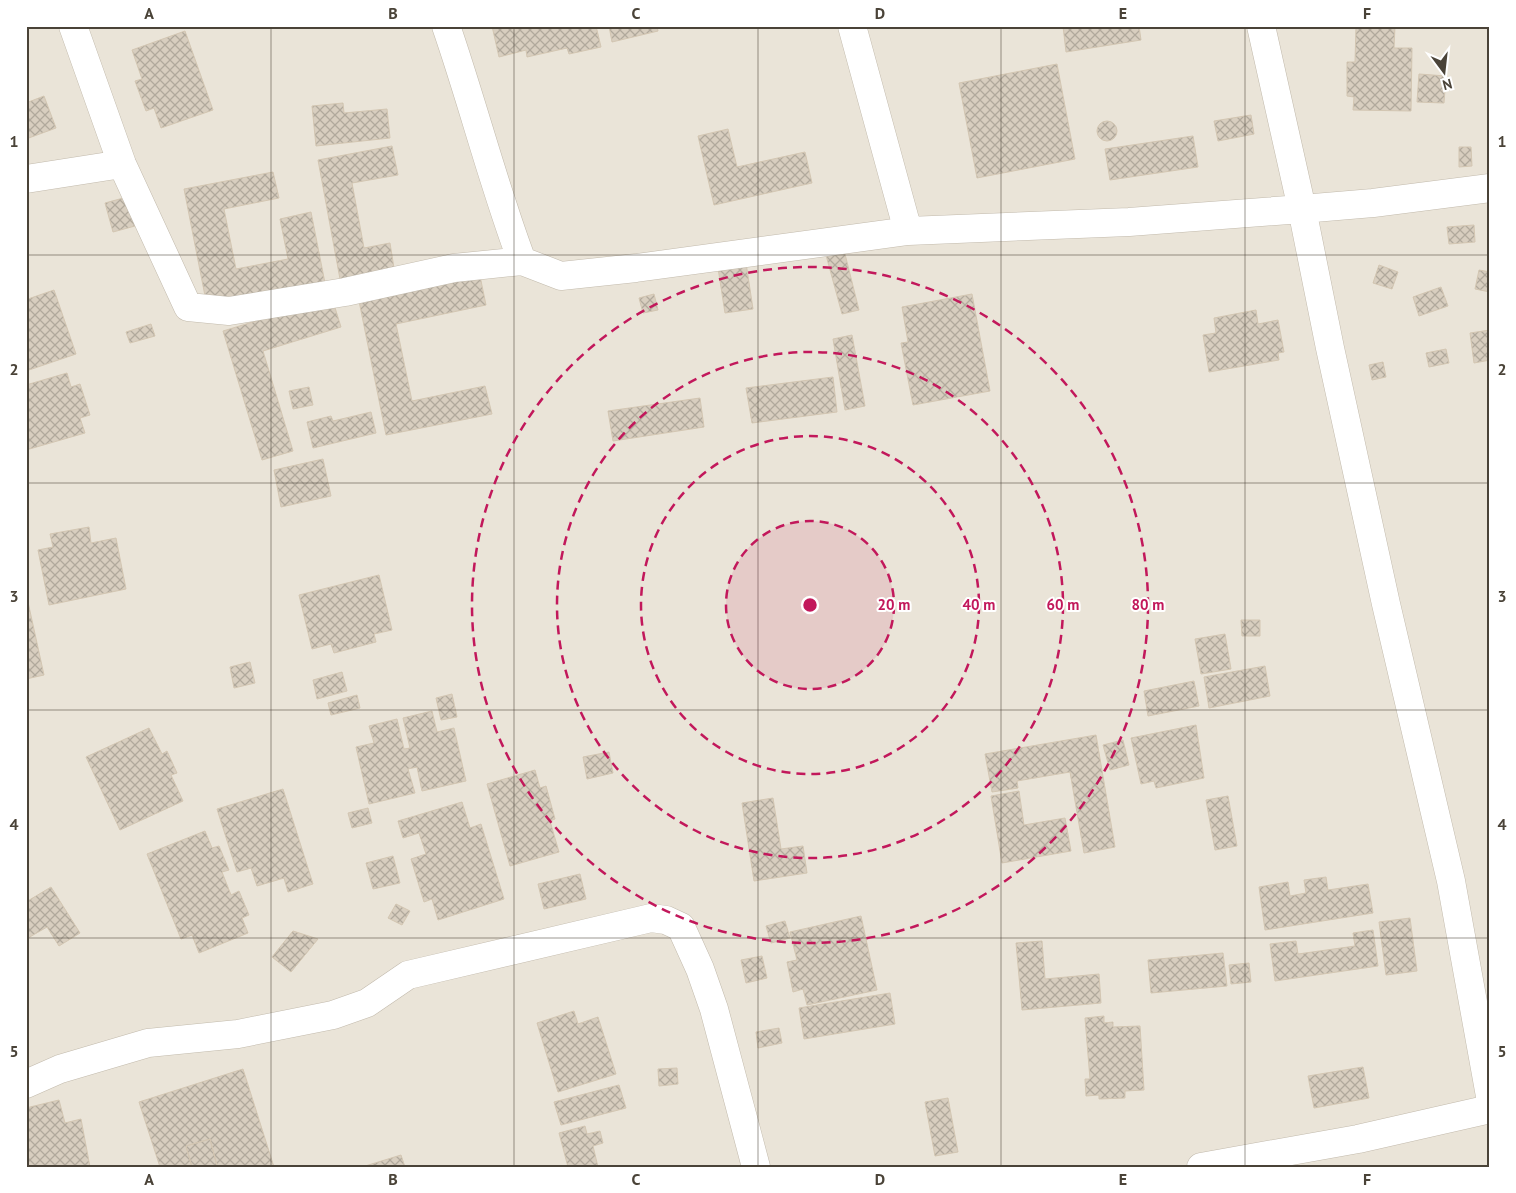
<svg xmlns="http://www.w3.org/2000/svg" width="1516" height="1193" viewBox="0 0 1516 1193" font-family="'PT Sans',sans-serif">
  <defs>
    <pattern id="building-cross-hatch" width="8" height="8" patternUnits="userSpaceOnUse" patternTransform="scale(1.25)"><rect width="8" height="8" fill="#d8cebf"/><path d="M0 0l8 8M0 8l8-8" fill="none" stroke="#b1a99c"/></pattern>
  </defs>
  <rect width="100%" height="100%" fill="#f6f2ea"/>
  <path fill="#eae4d8" d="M 26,26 L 1490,26 L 1490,1167 L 26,1167 Z"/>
  <path fill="url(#building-cross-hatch)" stroke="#d3c6b2" d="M 492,26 L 536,26 L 537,29 L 548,26 L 596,26 L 601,47 L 569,54 L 567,48 L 527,57 L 526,50 L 499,57 Z
    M 609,26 L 657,26 L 658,31 L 612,42 Z
    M 1063,26 L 1139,26 L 1141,40 L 1066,52 Z
    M 1356,26 L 1395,26 L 1394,48 L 1412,48 L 1411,111 L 1353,110 L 1354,97 L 1347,96 L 1347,62 L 1355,62 Z
    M 185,31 L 213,110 L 161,128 L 154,108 L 146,111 L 135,81 L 142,79 L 132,50 Z
    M 1057,64 L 1075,159 L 977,178 L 959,83 Z
    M 1419,74 L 1446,76 L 1444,103 L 1417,102 Z
    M 44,96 L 56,128 L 26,139 L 26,103 Z
    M 343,103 L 344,113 L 387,109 L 390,138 L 316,146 L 312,106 Z
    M 1251,115 L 1254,134 L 1218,141 L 1214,121 Z
    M1097 131a10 10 0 1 1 20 0a10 10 0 1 1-20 0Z
    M 728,129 L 737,167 L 805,152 L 812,183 L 714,205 L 698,136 Z
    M 1193,136 L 1198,167 L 1110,180 L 1105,149 Z
    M 392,146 L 398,175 L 352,183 L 364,248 L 390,243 L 394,268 L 340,279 L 318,160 Z
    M 1459,147 L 1471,147 L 1472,166 L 1459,167 Z
    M 273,172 L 279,198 L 224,209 L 236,269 L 288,259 L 280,219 L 311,212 L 325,283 L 207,306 L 184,189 Z
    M 127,197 L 135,226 L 113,232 L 105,203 Z
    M 1474,225 L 1475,242 L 1449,244 L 1447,227 Z
    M 844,250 L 859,310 L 842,314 L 826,255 Z
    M 746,263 L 753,309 L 725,313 L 718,268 Z
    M 1379,265 L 1398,272 L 1392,289 L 1373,283 Z
    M 1479,270 L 1490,272 L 1490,292 L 1475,289 Z
    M 480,276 L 486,305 L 396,324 L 412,401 L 485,386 L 492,414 L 386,435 L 359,301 Z
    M 1441,287 L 1448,306 L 1419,316 L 1413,297 Z
    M 54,290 L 76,354 L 26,371 L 26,294 L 28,299 Z
    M 654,294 L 658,310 L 643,313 L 639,298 Z
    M 972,294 L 990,391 L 913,405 L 901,343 L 908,342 L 902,307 Z
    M 332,298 L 341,327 L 263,351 L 293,451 L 262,460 L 223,331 Z
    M 1256,310 L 1258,324 L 1278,320 L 1284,352 L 1278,353 L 1279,360 L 1209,372 L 1203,335 L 1216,333 L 1214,318 Z
    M 151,324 L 155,336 L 130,343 L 126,332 Z
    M 1490,330 L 1490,360 L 1474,363 L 1470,333 Z
    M 852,335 L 865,406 L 845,410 L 833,339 Z
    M 1446,349 L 1449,363 L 1429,367 L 1426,353 Z
    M 1383,362 L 1386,377 L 1372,380 L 1369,365 Z
    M 67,373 L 71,387 L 80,384 L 90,415 L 80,418 L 85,433 L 26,450 L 26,385 Z
    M 833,377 L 837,412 L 752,423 L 746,388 Z
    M 309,387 L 313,405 L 293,409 L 289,391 Z
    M 700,398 L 704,427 L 613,441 L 608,411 Z
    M 371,412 L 376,433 L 313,448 L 307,422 L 331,416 L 333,421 Z
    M 323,459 L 331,496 L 281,507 L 274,470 Z
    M 89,527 L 91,543 L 116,538 L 126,589 L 49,605 L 38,550 L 53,547 L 50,534 Z
    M 379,575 L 392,630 L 374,634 L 376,642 L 334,653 L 331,644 L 312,649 L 299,595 Z
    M 26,593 L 44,675 L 26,679 Z
    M 1241,620 L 1260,620 L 1260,636 L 1242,636 Z
    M 1225,634 L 1231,669 L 1201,674 L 1195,639 Z
    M 250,662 L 255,683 L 234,688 L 230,667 Z
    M 1265,666 L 1270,696 L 1209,708 L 1204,677 Z
    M 342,672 L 347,691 L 317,699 L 313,680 Z
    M 1194,681 L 1199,706 L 1148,716 L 1144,691 Z
    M 452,694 L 457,717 L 441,720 L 436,698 Z
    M 357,695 L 360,708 L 331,715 L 328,703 Z
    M 432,711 L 437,732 L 454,728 L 466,781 L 422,791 L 417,767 L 408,769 L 415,793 L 369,804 L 356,747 L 374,743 L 369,726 L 397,719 L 404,749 L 410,748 L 403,718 Z
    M 1196,725 L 1204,778 L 1156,788 L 1154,781 L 1141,784 L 1131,738 Z
    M 149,728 L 162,754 L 167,751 L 177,773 L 171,775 L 183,801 L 120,830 L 86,757 Z
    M 1096,735 L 1115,847 L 1084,853 L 1070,772 L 1017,781 L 1018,788 L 992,792 L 985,754 Z
    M 1123,740 L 1129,765 L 1110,770 L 1103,745 Z
    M 609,752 L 613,773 L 587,779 L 583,757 Z
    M 535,770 L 540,788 L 546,786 L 555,819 L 550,821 L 559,852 L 510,866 L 487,784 Z
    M 283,789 L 313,884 L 288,892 L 284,878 L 257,886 L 251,868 L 237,872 L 217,809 Z
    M 1019,791 L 1024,825 L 1065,818 L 1071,851 L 1002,863 L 991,796 Z
    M 1228,796 L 1237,846 L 1215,850 L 1206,800 Z
    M 773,798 L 781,849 L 803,846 L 807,873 L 754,881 L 742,803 Z
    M 462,802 L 470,828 L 481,824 L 504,899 L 438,920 L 432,899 L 424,902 L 411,859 L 426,854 L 419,833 L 403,838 L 398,821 Z
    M 368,808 L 372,823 L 352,828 L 348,813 Z
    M 205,831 L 212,848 L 219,846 L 229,870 L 222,872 L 231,895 L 239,891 L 249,915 L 242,918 L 248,933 L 199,953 L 192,935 L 181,939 L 147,854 Z
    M 393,856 L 400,883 L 373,889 L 366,863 Z
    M 580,874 L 586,899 L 544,909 L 538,884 Z
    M 1326,877 L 1328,890 L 1368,884 L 1373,913 L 1265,930 L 1259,887 L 1288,882 L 1290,896 L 1306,893 L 1304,880 Z
    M 51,887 L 80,933 L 59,946 L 47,927 L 28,938 L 26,935 L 26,902 Z
    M 396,904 L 410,911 L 402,925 L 388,918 Z
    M 861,916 L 877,990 L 807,1005 L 803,989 L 793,992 L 787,962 L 797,960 L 790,932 Z
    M 1410,918 L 1417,971 L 1386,975 L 1379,922 Z
    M 785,921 L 790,938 L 771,943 L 766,926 Z
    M 1373,930 L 1378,966 L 1275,981 L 1270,944 L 1296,941 L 1298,954 L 1355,946 L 1353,933 Z
    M 293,931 L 318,939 L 291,972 L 272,957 Z
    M 1042,941 L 1045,979 L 1099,974 L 1101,1003 L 1022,1010 L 1016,943 Z
    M 1223,953 L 1227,986 L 1151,993 L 1148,960 Z
    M 762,956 L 767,978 L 746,983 L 741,960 Z
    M 1249,963 L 1251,982 L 1231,984 L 1229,965 Z
    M 890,993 L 895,1024 L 804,1039 L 799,1008 Z
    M 574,1011 L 578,1024 L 598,1017 L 616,1074 L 558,1092 L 537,1023 Z
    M 1104,1016 L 1104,1023 L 1113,1022 L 1113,1027 L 1140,1026 L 1144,1090 L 1125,1091 L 1125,1098 L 1099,1099 L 1099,1095 L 1086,1096 L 1085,1079 L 1090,1079 L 1085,1018 Z
    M 779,1028 L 782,1043 L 758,1048 L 756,1032 Z
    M 1363,1067 L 1369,1098 L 1314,1108 L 1308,1076 Z
    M 677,1068 L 678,1084 L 659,1086 L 658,1069 Z
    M 243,1069 L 274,1167 L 212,1167 L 217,1166 L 210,1139 L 186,1146 L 192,1167 L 160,1167 L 139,1102 Z
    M 619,1085 L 626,1108 L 561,1125 L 554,1102 Z
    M 948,1098 L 958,1152 L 935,1156 L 925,1102 Z
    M 59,1100 L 65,1123 L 81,1119 L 90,1167 L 26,1167 L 26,1108 Z
    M 585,1126 L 587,1134 L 600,1131 L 603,1143 L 593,1146 L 598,1167 L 568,1167 L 559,1133 Z
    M 210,1139 L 217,1166 L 192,1167 L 186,1146 Z
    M 401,1155 L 405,1167 L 362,1167 Z"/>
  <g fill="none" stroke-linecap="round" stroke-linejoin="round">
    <defs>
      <path id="minor" d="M 73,26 L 122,164 L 188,307 L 229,311 L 345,292 L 454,268 L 522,261 L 561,276 L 636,268 L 908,231 L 1129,222 L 1302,209 L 1261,26
        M 446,26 C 473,104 493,184 522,261
        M 852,26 L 908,231
        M 26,179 L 122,164
        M 1490,188 L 1373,203 L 1302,209 L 1330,348 L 1386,604 L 1451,881 L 1490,1096
        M 26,1084 L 60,1069 L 148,1043 L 238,1034 L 333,1015 L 367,1003 L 408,975 L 651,918 L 666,920 L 681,927 L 700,969 L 714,1009 L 756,1167
        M 1201,1167 L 1358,1139 L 1490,1109"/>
    </defs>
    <use href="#minor" stroke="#c2baac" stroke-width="29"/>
    <use href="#minor" stroke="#fff" stroke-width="28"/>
  </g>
  <path fill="none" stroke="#4a4338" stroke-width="1" stroke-opacity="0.55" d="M 271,26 L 271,1167M 514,26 L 514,1167M 758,26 L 758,1167M 1001,26 L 1001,1167M 1245,26 L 1245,1167M 26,255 L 1490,255M 26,483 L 1490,483M 26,710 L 1490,710M 26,938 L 1490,938"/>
  <circle cx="810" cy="605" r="84" fill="#c2185b" fill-opacity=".12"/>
  <g fill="none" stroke="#c2185b" stroke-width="2.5" stroke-dasharray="9 6">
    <circle cx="810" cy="605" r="84"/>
    <circle cx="810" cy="605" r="169"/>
    <circle cx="810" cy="605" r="253"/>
    <circle cx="810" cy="605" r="338"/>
  </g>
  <circle cx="810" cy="605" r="8" fill="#c2185b" stroke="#fff" stroke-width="2.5"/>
  <g font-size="15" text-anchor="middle" font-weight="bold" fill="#c2185b" stroke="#fff" stroke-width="4" stroke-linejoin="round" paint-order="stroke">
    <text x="894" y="610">20 m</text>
    <text x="979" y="610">40 m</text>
    <text x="1063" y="610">60 m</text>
    <text x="1148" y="610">80 m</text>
  </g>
  <rect width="1516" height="1193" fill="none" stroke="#ffffff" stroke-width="55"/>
  <g transform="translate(1444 72) rotate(165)" stroke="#ffffff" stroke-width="4" paint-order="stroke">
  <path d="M0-4L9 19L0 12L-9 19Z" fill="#4a4338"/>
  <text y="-8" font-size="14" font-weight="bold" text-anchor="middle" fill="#4a4338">N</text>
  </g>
  <rect x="28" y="28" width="1460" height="1138" fill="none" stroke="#4a4338" stroke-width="2"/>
  <g font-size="16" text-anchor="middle" font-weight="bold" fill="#4a4338">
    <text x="149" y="19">A</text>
    <text x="393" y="19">B</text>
    <text x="636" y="19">C</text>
    <text x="880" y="19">D</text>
    <text x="1123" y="19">E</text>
    <text x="1367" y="19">F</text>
    <text x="14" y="147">1</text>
    <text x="1502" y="147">1</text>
    <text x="14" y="375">2</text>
    <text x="1502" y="375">2</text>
    <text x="14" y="602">3</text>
    <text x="1502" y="602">3</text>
    <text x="14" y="830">4</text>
    <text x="1502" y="830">4</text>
    <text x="14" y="1057">5</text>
    <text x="1502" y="1057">5</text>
    <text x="149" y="1185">A</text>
    <text x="393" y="1185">B</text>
    <text x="636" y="1185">C</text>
    <text x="880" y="1185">D</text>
    <text x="1123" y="1185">E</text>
    <text x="1367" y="1185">F</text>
  </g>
</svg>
